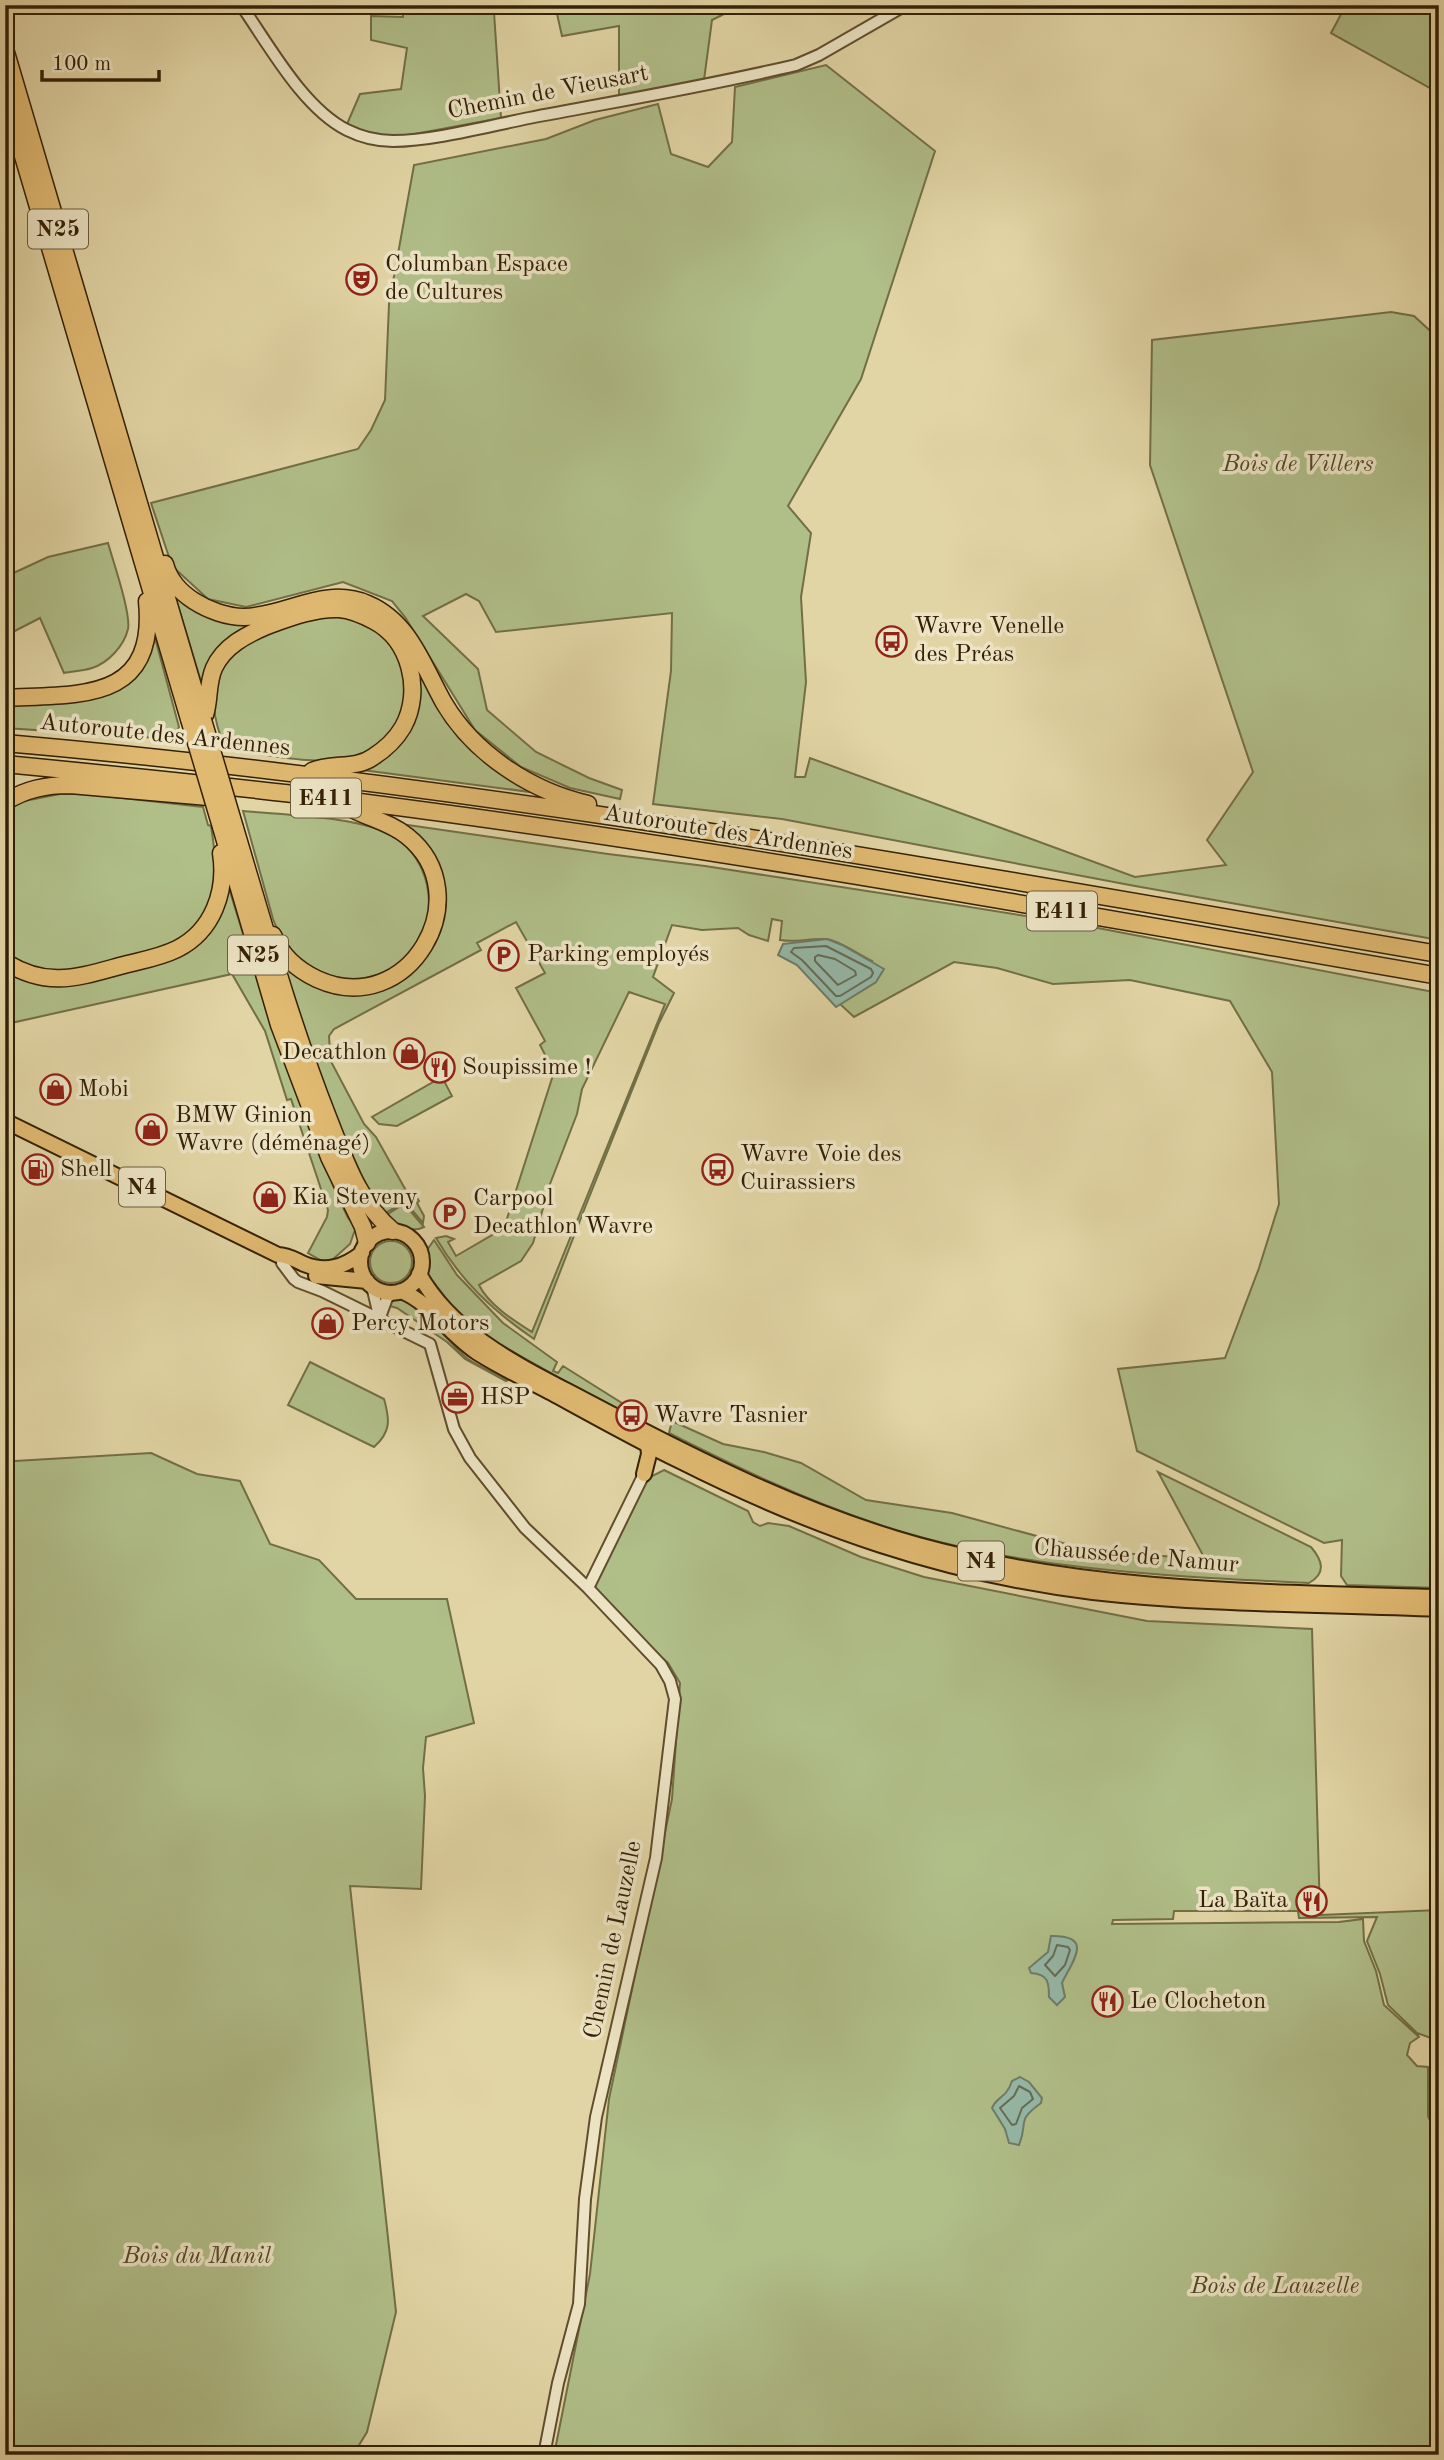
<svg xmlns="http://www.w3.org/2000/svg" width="1444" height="2460" viewBox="0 0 1444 2460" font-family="'Old Standard TT',serif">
  <rect width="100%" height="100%" fill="#e2d5a5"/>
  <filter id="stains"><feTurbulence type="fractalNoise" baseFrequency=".00286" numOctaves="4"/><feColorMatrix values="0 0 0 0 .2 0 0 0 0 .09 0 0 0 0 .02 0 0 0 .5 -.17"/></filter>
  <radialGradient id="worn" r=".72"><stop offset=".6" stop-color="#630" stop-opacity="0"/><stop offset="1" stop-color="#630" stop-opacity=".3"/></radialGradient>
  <path fill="#b0be88" stroke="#726f46" stroke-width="2" fill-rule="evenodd" d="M 402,5 L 510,5 L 494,12 L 501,118 L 393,138 L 361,131 L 347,124 L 360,94 L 401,89 L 407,48 L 371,40 L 371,16 L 403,17 Z
    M 555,5 L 742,5 L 712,20 L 704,80 L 619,98 L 619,26 L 562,36 Z
    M 1346,5 L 1439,5 L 1439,93 L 1331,33 Z
    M 826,65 L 935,151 L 861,379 L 788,506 L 811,533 L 801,597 L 806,682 L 795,777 L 805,777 L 810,758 L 1135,877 L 1226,865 L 1207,840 L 1253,772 L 1150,465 L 1152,340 L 1391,312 L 1414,316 L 1439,339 L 1439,940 L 1135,886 L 782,819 L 653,804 L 671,671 L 672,613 L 496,632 L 479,601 L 466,594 L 423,616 L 478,669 L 487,710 L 536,752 L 589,778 L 622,790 L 620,799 L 570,788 L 521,767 L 475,730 L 405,617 L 392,601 L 343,582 L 246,607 L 208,599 L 172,566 L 151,503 L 358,449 L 371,430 L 385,400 L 389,304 L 414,165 L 546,139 L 595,120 L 658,104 L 671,154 L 708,167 L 732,142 L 735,87 Z
    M 108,543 C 113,561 131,613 128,629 C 124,646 108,663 92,668 C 83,671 73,671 64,673 L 40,618 L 5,636 L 5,577 L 48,557 Z
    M 174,592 L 258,625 L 202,685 Z
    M 323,616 C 343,617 363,618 379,631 C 419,666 413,742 357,757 C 318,767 265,754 225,749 C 220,736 215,722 214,707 C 210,643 275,630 323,616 Z
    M 154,634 L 179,727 L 173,739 L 5,728 L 5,703 C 40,702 115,708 136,674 C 143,662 148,647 154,634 Z
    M 410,655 L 447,713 L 545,794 L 355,769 L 401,737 Z
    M 60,794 L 87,794 L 203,807 L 208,825 L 211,826 C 216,857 220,887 204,916 C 198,926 187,935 176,941 C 155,952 79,972 55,971 C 37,970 21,962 5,952 L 5,810 L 19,802 Z
    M 243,811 C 283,815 362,816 395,837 C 411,847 423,866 427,885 C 447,984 310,1019 273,919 Z
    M 394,823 L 608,854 L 705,866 L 951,904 L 1082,925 L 1439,993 L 1439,1588 L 1347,1585 L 1341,1576 L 1342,1540 L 1324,1543 L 1137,1451 L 1118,1369 L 1225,1358 L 1259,1268 L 1279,1204 L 1272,1072 L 1230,1001 L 1130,980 L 1053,984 L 997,968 L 954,962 L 854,1017 L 840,1004 L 876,982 L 872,961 C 857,954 841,941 826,939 C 810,938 796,943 780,940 L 782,921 L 772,919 L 768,941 L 749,935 L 738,928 L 702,930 L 672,925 L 653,977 L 674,993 L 659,1023 L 586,1205 L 534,1339 C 493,1311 461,1281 436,1238 L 446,1236 L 454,1239 L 448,1242 L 456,1256 L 504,1228 L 554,1072 L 540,1045 L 545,1041 L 516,988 L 545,973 L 516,922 L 477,943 L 481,950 L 334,1029 L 329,1036 L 330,1051 L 327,1054 L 364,1124 L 376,1137 L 408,1194 L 413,1191 L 419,1201 L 417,1203 L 424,1216 L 423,1223 L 407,1204 L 399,1205 L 382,1215 C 338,1135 309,1045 282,958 L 302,976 L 392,984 L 443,916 L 446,898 L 443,882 ZM 629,992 L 665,1004 L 532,1332 C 513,1320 489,1305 479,1285 L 521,1261 L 533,1243 L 550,1184 L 577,1114 L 582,1089 Z
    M 227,882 L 271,1024 L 335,1190 L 348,1218 L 356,1227 L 350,1244 L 331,1261 L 322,1261 L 308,1253 L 327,1217 L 328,1210 L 291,1099 L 287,1100 L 265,1031 L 232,974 L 11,1023 L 5,1012 L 5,966 L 30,979 L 183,951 Z
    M 442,1077 L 452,1096 L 397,1126 L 379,1124 L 372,1117 Z
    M 406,1206 L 424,1227 C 410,1234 394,1226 382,1218 L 399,1207 Z
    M 434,1240 L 457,1275 L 503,1323 L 557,1362 L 553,1371 L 558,1373 L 563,1366 L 625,1405 L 628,1410 L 621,1407 L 619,1411 L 490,1339 L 455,1310 L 426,1272 L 427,1250 Z
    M370 1262a21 21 0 1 1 42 0a21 21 0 1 1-42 0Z
    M 397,1299 C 428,1303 444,1341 468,1359 C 480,1367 495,1373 508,1380 L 506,1381 L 465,1359 L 447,1342 L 397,1308 L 386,1305 L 390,1300 Z
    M 310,1362 L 384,1399 C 390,1420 391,1432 374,1447 L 288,1405 Z
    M 672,1421 L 723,1444 L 764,1452 L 801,1463 L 866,1500 L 952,1513 L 1092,1551 L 1205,1559 L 1158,1472 L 1311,1547 C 1322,1560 1327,1573 1309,1583 C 1163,1576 1014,1570 874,1523 C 803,1499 736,1467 669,1433 Z
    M 151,1453 L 197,1474 L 240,1481 L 270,1544 L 319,1560 L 356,1599 L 447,1599 L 474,1723 L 426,1737 L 423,1768 L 425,1796 L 421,1889 L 350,1886 L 396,2312 L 367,2432 L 353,2455 L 195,2455 L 172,2450 L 165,2455 L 5,2455 L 5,1456 L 15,1461 Z
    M 664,1470 L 748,1511 L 753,1522 L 760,1526 L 768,1523 L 789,1526 L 861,1557 L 924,1577 L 1147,1621 L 1312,1629 L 1320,1915 L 1439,1910 L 1439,2041 L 1417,2033 L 1388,2005 L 1380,1974 L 1367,1941 L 1377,1917 L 1299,1918 L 1298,1911 L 1174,1911 L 1173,1919 L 1113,1920 L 1112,1924 L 1339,1922 L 1363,1919 L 1364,1941 L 1376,1971 L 1384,2005 L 1419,2037 L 1410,2043 L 1407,2055 L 1417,2066 L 1428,2067 L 1428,2116 L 1439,2142 L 1439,2455 L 554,2455 L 590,2274 L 609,2099 L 672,1799 L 680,1683 L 668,1663 L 646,1644 L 596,1590 L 595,1583 L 643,1486 L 652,1476 Z"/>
  <path fill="#95b9a8" stroke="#6e7c67" stroke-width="2" d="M 827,939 L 842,945 L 884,969 L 876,982 L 836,1007 L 797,965 L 778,955 L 783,944 Z
    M 1051,1936 C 1096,1935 1071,1963 1062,1983 L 1065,1997 L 1057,2005 L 1049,1997 C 1049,1982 1048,1974 1031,1973 L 1029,1968 L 1048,1952 Z
    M 1020,2077 L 1029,2082 L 1042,2098 L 1041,2103 C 1015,2122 1029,2121 1019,2145 L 1009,2143 L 1005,2129 L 992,2108 C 997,2096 1006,2099 1012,2081 Z"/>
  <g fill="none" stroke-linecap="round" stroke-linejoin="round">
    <path stroke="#646c56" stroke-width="2" d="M 826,946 L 871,969 L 873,973 L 871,977 L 840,996 L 836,996 L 802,960 L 791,952 L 794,948 Z
      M 818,955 L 835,959 L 855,971 L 856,975 L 838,985 L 815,961 L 815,957 Z
      M 1057,1945 L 1068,1947 L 1070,1950 L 1065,1965 L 1055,1976 L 1045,1965 L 1053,1956 Z
      M 1019,2086 L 1030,2092 L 1033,2099 L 1022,2108 L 1016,2124 L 1012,2125 L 1000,2108 L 1014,2096 Z"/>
    <defs>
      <path id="minor" d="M 241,5 C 269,45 303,108 347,130 C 361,137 377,141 393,141 C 433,141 489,126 529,118 C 618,101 708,86 796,65 L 819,55 L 906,5
        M 282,1263 L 294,1279 L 298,1282 L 322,1291 L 430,1344 L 454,1429 L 470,1458 L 525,1528 L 588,1588 L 661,1665 L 670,1681 L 675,1699 L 656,1858 L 596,2117 L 585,2199 L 579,2304 L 558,2383 L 544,2455
        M 372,1286 L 380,1320
        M 380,1317 L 387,1298 L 393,1293
        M 588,1588 L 644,1474"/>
      <path id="major" d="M 5,1121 L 278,1255 C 288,1255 295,1260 304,1264 C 326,1273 344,1267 362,1253
        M360 1262a31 31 0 1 1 62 0a31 31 0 1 1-62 0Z
        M 419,1274 C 455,1339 531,1371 594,1405 C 698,1460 803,1513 918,1545 C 1088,1592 1264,1592 1439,1597
        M 316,1276 L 367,1281
        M 401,1291 C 431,1303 450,1335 478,1353 C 502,1368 527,1380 552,1393 C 594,1416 637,1440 680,1461 C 813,1528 944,1574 1093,1592 C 1207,1605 1324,1604 1439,1609
        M 644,1474 L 649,1454 L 648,1445"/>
      <path id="highway" d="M 5,49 L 203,720
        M 5,95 L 189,719
        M 165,564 C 169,580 180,592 194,601 C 208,610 227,617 244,617 C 287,616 324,585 368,604 C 410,622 423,666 444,703 C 474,754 531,791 588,804
        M 5,698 C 79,694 157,703 147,601
        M 205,715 C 210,700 207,684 214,668 C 224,646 246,635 267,626 C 289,618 315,608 339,609 C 351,610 363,615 374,621 C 410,640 423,691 403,727 C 396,739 384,750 373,757 C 355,770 331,762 312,771
        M 5,743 C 487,785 963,873 1439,954
        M 5,764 C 129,776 252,788 375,804 C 731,850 1085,915 1439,976
        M 5,802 C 26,789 46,785 70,785 L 208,797 L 221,794
        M 221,827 L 279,1025 L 329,1157 L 363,1227 L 367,1243
        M 235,828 C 264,925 291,1023 328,1117 C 344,1157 358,1202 393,1231
        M 273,935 C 281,955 298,970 317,979 C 409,1021 481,895 407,836 C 391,823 372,819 354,810
        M 5,962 C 47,988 76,978 120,966 C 138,961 159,958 177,949 C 213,931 227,891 221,853"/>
    </defs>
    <use href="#minor" stroke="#604d2d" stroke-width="14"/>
    <use href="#major" stroke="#342005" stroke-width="18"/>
    <use href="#highway" stroke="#342005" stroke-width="19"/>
    <use href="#minor" stroke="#ece4c4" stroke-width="10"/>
    <use href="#major" stroke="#e1ba72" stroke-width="14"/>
    <use href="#highway" stroke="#e1ba72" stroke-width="16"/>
    <defs>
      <path id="highway-bridge" d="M 189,719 L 221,827
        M 203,720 L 235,828"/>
    </defs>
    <use href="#highway-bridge" stroke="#342005" stroke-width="19" stroke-linecap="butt"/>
    <use href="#highway-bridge" stroke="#e1ba72" stroke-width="16"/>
  </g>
  <defs>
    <symbol id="theatre-ring" viewBox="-11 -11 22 22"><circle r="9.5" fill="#ece4c4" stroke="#8f2418" stroke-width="1.5"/><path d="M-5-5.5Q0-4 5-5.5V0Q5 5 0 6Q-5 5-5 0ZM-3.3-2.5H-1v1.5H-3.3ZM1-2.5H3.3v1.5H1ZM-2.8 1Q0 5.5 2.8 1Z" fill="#8f2418"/></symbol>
    <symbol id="bus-ring" viewBox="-11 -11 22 22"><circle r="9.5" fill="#ece4c4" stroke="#8f2418" stroke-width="1.5"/><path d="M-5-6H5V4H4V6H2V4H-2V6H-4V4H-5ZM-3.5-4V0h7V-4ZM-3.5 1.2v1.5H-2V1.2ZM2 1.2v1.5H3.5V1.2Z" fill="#8f2418"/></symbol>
    <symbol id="parking-ring" viewBox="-11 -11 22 22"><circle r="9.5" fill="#ece4c4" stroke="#8f2418" stroke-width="1.5"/><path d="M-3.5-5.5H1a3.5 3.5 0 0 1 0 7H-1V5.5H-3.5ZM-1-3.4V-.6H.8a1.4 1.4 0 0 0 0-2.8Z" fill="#8f2418"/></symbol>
    <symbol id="shop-ring" viewBox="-11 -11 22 22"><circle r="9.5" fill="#ece4c4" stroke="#8f2418" stroke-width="1.5"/><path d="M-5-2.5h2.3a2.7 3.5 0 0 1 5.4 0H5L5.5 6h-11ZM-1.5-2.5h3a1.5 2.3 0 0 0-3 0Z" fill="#8f2418"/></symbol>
    <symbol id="restaurant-ring" viewBox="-11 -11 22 22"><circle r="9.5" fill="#ece4c4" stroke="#8f2418" stroke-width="1.5"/><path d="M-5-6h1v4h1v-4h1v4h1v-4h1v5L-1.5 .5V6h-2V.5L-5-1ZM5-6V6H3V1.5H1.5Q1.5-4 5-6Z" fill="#8f2418"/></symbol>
    <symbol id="fuel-ring" viewBox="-11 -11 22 22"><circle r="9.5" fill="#ece4c4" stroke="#8f2418" stroke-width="1.5"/><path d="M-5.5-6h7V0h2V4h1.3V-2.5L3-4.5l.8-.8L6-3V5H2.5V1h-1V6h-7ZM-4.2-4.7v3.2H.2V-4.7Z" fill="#8f2418"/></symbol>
    <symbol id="office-ring" viewBox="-11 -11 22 22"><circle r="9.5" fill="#ece4c4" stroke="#8f2418" stroke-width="1.5"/><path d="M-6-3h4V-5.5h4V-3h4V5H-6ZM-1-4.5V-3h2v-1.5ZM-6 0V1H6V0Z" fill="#8f2418"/></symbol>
  </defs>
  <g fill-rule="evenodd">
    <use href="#theatre-ring" x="344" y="262" width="35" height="35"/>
    <use href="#bus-ring" x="874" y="624" width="35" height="35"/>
    <use href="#parking-ring" x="486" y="938" width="35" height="35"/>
    <use href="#shop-ring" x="392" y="1036" width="35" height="35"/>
    <use href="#restaurant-ring" x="422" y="1050" width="35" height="35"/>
    <use href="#shop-ring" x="38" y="1072" width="35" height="35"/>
    <use href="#shop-ring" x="134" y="1112" width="35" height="35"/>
    <use href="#bus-ring" x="700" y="1152" width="35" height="35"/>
    <use href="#fuel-ring" x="20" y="1152" width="35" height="35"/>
    <use href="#shop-ring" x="252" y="1180" width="35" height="35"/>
    <use href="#parking-ring" x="432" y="1196" width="35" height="35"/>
    <use href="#shop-ring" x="310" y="1306" width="35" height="35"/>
    <use href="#office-ring" x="440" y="1380" width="35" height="35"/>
    <use href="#bus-ring" x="614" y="1398" width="35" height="35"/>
    <use href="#restaurant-ring" x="1294" y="1884" width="35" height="35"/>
    <use href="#restaurant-ring" x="1090" y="1984" width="35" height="35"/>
  </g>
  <g text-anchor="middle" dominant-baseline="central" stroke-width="7" stroke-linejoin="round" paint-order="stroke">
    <g fill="#ece4c4" stroke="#6b5b3e" stroke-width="2">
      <rect x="28" y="209.5" width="60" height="39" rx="5"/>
      <rect x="291" y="778.5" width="70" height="39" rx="5"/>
      <rect x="1027" y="891.5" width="70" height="39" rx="5"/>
      <rect x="228" y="935.5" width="60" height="39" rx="5"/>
      <rect x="119" y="1167.5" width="46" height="39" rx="5"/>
      <rect x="958" y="1541.5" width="46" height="39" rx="5"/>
    </g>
    <g font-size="23" font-weight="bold" fill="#342005">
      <text x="58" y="229">N25</text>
      <text x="326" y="798">E411</text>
      <text x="1062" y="911">E411</text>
      <text x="258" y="955">N25</text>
      <text x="142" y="1187">N4</text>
      <text x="981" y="1561">N4</text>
    </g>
    <g font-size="24" fill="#342005" stroke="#ece4c4">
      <text transform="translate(548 93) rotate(-11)">Chemin de Vieusart</text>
      <text transform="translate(165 736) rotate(6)">Autoroute des Ardennes</text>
      <text transform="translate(728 833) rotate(9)">Autoroute des Ardennes</text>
      <text transform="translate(1136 1557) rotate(5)">Chaussée de Namur</text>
      <text transform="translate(614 1940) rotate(-78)">Chemin de Lauzelle</text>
    </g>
    <g font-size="24" fill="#342005" stroke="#ece4c4" text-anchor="start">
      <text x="385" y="265">Columban Espace<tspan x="385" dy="28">de Cultures</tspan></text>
      <text x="914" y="627">Wavre Venelle<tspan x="914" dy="28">des Préas</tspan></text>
      <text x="527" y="955">Parking employés</text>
      <text x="387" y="1053" text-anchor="end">Decathlon</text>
      <text x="462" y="1068">Soupissime !</text>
      <text x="78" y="1090">Mobi</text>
      <text x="175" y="1116">BMW Ginion<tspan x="175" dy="28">Wavre (déménagé)</tspan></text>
      <text x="740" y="1155">Wavre Voie des<tspan x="740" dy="28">Cuirassiers</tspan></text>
      <text x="60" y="1170">Shell</text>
      <text x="292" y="1198">Kia Steveny</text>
      <text x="473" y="1199">Carpool<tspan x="473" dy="28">Decathlon Wavre</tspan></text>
      <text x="351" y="1324">Percy Motors</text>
      <text x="480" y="1398">HSP</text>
      <text x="654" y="1416">Wavre Tasnier</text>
      <text x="1288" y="1901" text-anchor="end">La Baïta</text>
      <text x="1130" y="2002">Le Clocheton</text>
    </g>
    <g font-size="24" font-style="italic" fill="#534826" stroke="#ece4c4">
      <text x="1298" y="465">Bois de Villers</text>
      <text x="197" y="2257">Bois du Manil</text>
      <text x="1275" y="2287">Bois de Lauzelle</text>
    </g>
  </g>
  <rect width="1444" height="2460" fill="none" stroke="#e2d5a5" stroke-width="28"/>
  <rect x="7" y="7" width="1430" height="2446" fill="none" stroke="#342005" stroke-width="3.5"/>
  <rect x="14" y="14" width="1416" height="2432" fill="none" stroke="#342005" stroke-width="2"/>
  <path d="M42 70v10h117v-10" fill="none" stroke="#342005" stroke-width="3.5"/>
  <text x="52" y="70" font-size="21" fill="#342005" stroke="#ece4c4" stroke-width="5" paint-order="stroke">100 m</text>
  <rect width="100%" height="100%" filter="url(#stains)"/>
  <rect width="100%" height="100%" fill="url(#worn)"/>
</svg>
